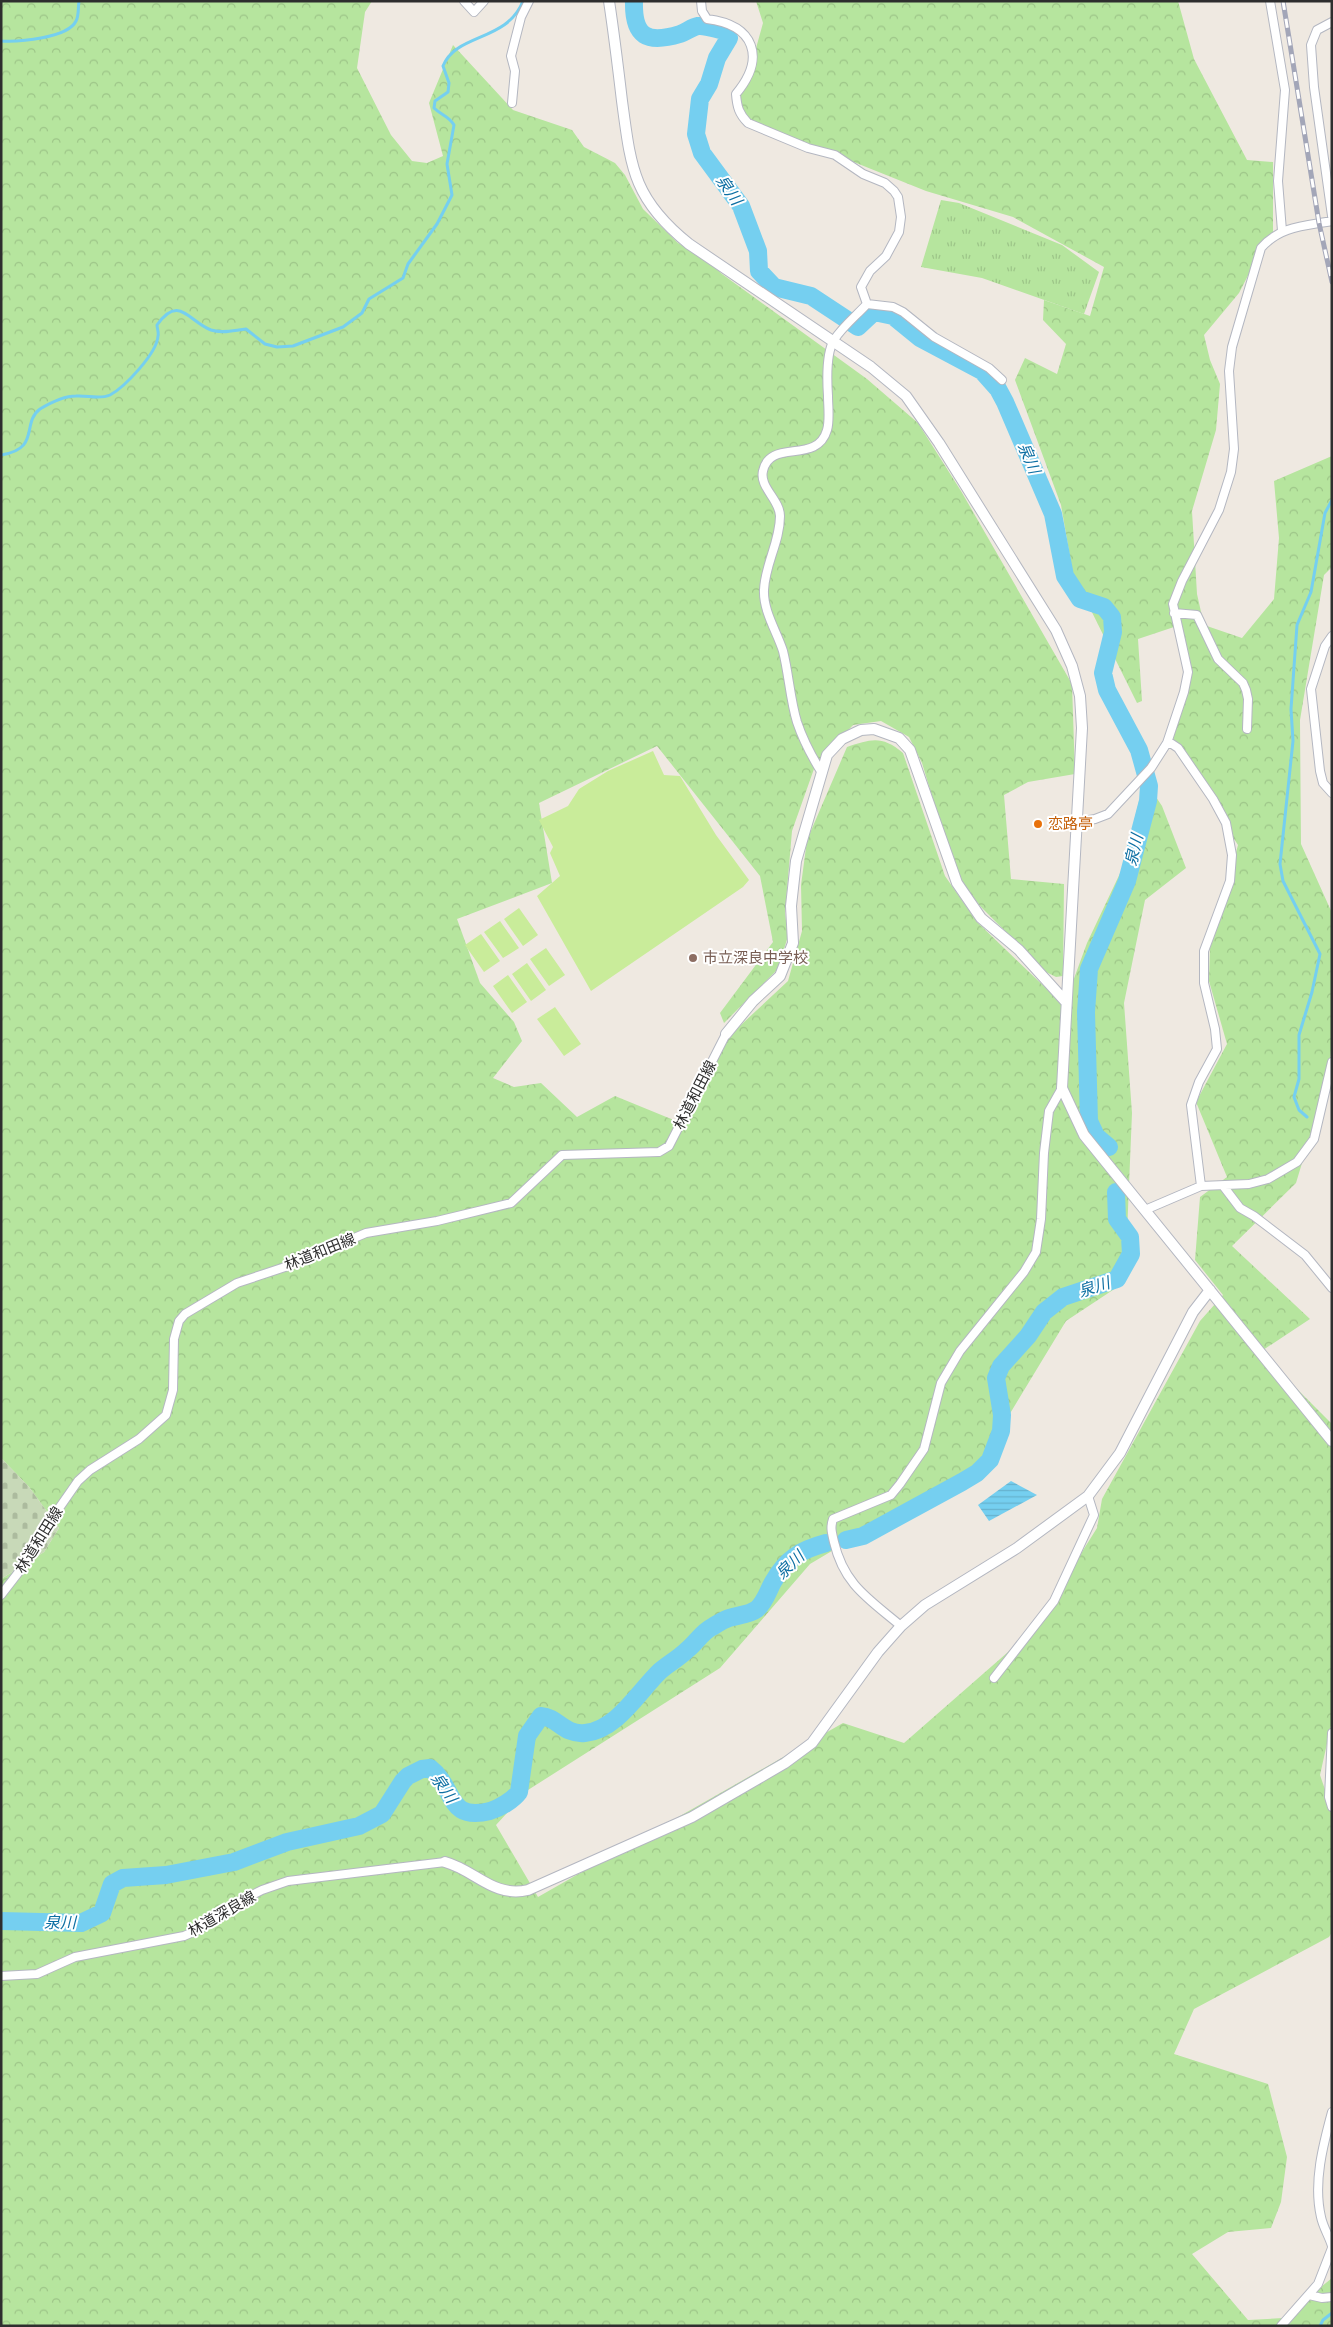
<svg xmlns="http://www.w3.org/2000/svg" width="1333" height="2327" viewBox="0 0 1333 2327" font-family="'DM Sans','Noto Sans JP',sans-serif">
  <defs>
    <pattern id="grass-tufts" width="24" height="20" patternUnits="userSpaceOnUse" patternTransform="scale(1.25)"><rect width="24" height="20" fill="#b6e59e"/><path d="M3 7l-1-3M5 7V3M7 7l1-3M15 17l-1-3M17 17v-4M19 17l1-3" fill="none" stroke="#9dc588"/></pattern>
    <pattern id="forest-crowns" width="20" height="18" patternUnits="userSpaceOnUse" patternTransform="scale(1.25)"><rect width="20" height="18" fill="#b6e59e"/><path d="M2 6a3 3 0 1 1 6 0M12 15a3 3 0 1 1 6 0" fill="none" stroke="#9dc588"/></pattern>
    <pattern id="cemetery-stones" width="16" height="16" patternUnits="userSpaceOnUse" patternTransform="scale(1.25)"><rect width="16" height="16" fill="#c8d9b8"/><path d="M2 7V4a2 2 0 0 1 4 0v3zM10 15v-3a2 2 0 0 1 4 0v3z" fill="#acbb9e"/></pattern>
    <pattern id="water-rules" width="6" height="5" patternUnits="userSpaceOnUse" patternTransform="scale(1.25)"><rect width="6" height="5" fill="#75cff0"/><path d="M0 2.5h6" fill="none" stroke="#66b2ce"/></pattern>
  </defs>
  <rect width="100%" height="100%" fill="#efe9e1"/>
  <path fill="url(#grass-tufts)" d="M 941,200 L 959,203 L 1062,245 L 1099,272 L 1084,314 L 982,278 L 921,267 Z"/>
  <path fill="url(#forest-crowns)" d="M 1,1 L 372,1 L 365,12 L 357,68 L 391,135 L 412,161 L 427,163 L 443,156 L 429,103 L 453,45 L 513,110 L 572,130 L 584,147 L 615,163 L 625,175 L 643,209 L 678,243 L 704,258 L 722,274 L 867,379 L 918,423 L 961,491 L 1072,684 L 1075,774 L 1028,782 L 1004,795 L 1011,879 L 1064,884 L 1063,976 L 1056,977 L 1046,972 L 980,906 L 959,878 L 944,836 L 922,763 L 909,737 L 881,721 L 853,725 L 815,766 L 792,831 L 785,913 L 788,936 L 778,969 L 724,1023 L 720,1013 L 773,942 L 760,876 L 657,746 L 539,803 L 552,883 L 457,919 L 480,983 L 514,1022 L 522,1041 L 493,1078 L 514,1087 L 541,1083 L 577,1117 L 615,1096 L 681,1123 L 727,1038 L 788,981 L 802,931 L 801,885 L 807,840 L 847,747 C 871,739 882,735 903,753 L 945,876 L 977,922 L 1054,996 L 1072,984 L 1087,943 L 1123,867 L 1139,801 L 1148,785 L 1162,806 L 1186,868 L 1145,900 L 1124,1003 L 1132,1113 L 1125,1282 L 1066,1321 L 980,1463 L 810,1564 L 720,1668 L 528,1790 L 496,1825 L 538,1897 L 843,1723 L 904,1743 L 1033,1630 L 1097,1528 L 1102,1499 L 1200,1321 L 1223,1295 L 1195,1260 L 1200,1197 L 1227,1177 L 1196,1102 L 1227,1044 L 1209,981 L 1210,948 L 1238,845 L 1172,744 L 1188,672 L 1177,626 L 1138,639 L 1142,701 L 1137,703 L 1073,574 L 1061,505 L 1015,380 L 1025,358 L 1057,374 L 1066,344 L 1043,320 L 1044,300 L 1090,316 L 1104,267 L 1013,217 L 926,191 L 744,118 L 736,94 L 753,59 L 763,23 L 756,1 L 1178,1 L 1194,59 L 1247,160 L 1273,162 L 1273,235 L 1256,260 L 1239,293 L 1204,335 L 1210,360 L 1220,384 L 1216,430 L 1192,511 L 1197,594 L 1204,625 L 1242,638 L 1274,599 L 1279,538 L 1274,481 L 1332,456 L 1332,567 L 1324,575 L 1300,720 L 1301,844 L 1332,913 L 1332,1039 L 1329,1073 L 1296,1183 L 1232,1246 L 1310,1319 L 1260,1352 L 1332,1424 L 1332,1721 L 1320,1775 L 1332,1810 L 1332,1932 L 1329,1937 L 1194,2009 L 1174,2054 L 1268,2084 L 1287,2157 L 1281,2202 L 1271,2228 L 1228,2232 L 1192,2254 L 1248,2320 L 1283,2318 L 1332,2278 L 1332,2326 L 1,2326 L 1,1579 L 44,1552 L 59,1528 L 29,1487 L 1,1458 Z"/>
  <path fill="url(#cemetery-stones)" d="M 1,1458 L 29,1487 L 59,1528 L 44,1552 L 1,1579 Z"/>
  <path fill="#c9ec9a" d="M 653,751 L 664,775 L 680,776 L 716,835 L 749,880 L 743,887 L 591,991 L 537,896 L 560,876 L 550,853 L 553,847 L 539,820 L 568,806 L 579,789 L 608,771 Z
    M 519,908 L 538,935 L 523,946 L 504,919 Z
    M 500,921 L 519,948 L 503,958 L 484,932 Z
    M 481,934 L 500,961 L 484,972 L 465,945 Z
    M 546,948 L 565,975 L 549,986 L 530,959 Z
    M 527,963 L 546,990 L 531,1001 L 512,974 Z
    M 508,975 L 527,1002 L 512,1013 L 493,986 Z
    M 555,1007 L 581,1044 L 564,1056 L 537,1019 Z"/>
  <path fill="url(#water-rules)" d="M 1011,1481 L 1037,1495 L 989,1521 L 978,1505 Z"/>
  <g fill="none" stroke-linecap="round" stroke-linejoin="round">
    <path stroke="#75cff0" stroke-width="3" d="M 1,41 C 19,42 68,38 76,21 C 79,16 78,7 79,1
      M 1,455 C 41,449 21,423 40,409 C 50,403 65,396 76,396 C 88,395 99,400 110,395 C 125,387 157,353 158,336 C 159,333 157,328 157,325 C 179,294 188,321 211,330 C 222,334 235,330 246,329 L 265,344 L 277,347 L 293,346 L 343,327 L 362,313 L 369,299 L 403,278 L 408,264 L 437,224 L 452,195 L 447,164 L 454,125 C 449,116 441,115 434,108 L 435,101 L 448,92 L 449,83 L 443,66 C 456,33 507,42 523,1
      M 1307,1117 L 1299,1110 L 1294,1097 L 1299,1079 L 1299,1035 L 1312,992 L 1320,954 L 1283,881 L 1280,864 L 1293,741 L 1291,709 L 1297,625 L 1311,592 L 1325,513 L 1332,500
      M 1320,2326 L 1323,2320 L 1332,2313"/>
    <path stroke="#75cff0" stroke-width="18" d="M 634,1 C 633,37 647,44 680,34 C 686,32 692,27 698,26 C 706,25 718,30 726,31 L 729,38 L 717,58 L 709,84 L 700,99 L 696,134 L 702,153 L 741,206 L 758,251 L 759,271 L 774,287 L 811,296 L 858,327 L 874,312 L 893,316 L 920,338 L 982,371 L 998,389 L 1005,402 L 1053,514 L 1065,576 L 1080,599 L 1104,607 L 1112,617 L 1113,632 L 1103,673 L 1107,690 L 1139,750 L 1149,786 L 1148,801 L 1127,881 L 1089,969 L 1086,1012 L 1089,1121 L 1096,1136 L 1109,1147
      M 846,1540 L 863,1536 L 962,1482 L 977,1473 L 990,1460 L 1001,1431 L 1002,1415 L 996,1378 L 1001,1366 L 1028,1336 L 1044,1312 L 1063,1297 L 1117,1279 L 1131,1254 L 1130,1237 L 1117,1219 L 1116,1192
      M 1,1921 L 81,1923 L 102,1913 L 112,1884 L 123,1878 L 166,1875 L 234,1862 L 287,1842 L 359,1826 L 382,1814 L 403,1781 L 408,1776 L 422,1769 L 430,1768 C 456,1788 446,1822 490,1811 C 500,1808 513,1800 519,1792 L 527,1736 L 541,1716 C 558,1717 563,1735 585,1733 C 617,1730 639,1691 660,1671 C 668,1664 679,1658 687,1650 C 696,1643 702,1632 712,1627 C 717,1624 723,1620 729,1618 C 738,1615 749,1615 757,1609 C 765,1602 768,1591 773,1582 C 786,1559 800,1550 826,1543"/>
    <defs>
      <path id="street" d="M 464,1 L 474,12 L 484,1
        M 701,1 L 702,11 L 707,19 C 755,25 766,58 736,94 C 737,107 739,114 748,123 L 808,148 L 835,155 L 863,174 L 885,183 L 894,191 L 898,197 L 901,217 L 899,232 L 886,256 L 870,271 L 861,287 L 867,304
        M 1270,1 L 1285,90 L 1278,181 L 1282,231
        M 1332,22 L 1317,30 L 1311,45 L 1314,87 L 1332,216
        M 512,103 L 515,71 L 511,56 L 521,17 L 529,1
        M 867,304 L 893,307 L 903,312 L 934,337 L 989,368 L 1002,380
        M 1174,613 L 1197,615 L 1218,659 L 1243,683 L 1246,690 L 1248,699 L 1247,729
        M 1332,636 L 1325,646 L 1311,689 L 1320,771 L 1323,783 L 1332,793
        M 1167,743 L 1172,744 L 1178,748 L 1213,799 L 1226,823 L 1232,855 L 1230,881 L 1204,951 L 1204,983 L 1215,1029 L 1217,1049 L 1199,1082 L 1191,1105 L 1201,1186
        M 822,773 C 812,757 803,740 797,722 C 790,699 789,675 783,651 C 777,632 763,611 764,590 C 765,564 780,542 780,516 C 780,500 759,487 763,471 C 770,438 817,465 827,430 C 830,421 828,406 828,396 C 827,381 826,353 834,340 C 842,327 857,315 867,304
        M 1078,822 L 1095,819 L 1108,814 L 1151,768 L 1167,743 L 1184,692 L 1188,672 L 1173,604 L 1182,581 L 1219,510 L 1231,472 L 1234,449 L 1229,371 L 1232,347 L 1261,248 C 1280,226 1304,226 1332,221
        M 1224,1187 L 1240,1208 L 1254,1216 L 1305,1255 L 1332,1288
        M 1145,1210 L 1201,1186 L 1249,1184 L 1268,1179 L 1297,1162 L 1314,1139 L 1332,1062
        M 1,1595 L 25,1564 L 32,1547 L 78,1481 L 90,1470 L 139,1439 L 166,1415 L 173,1390 L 174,1339 L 179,1321 L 185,1314 L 237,1283 L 288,1266 L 366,1233 L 437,1221 L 511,1203 L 562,1155 L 659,1152 L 669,1146 L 726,1034
        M 901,1626 C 869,1599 844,1585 834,1542 C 832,1533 830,1528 833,1519 L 891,1495 L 900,1484 L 924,1449 L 941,1383 L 960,1351 L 1024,1272 L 1036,1252 L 1041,1219 L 1044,1153 L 1049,1111 L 1062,1088
        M 994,1678 L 1054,1601 L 1094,1515 L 1088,1496
        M 1332,1733 L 1329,1797 L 1332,1807
        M 1,1976 L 37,1974 L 75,1957 L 184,1936 L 200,1929 L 221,1911 L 262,1890 L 288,1881 L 445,1862
        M 1332,2112 C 1323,2145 1313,2183 1321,2217 C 1323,2227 1329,2236 1332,2246
        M 1309,2295 L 1322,2298 L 1332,2297
        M 1281,2326 L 1318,2284 L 1332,2248"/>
      <path id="secondary" d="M 609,1 C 614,34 618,67 622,101 C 631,168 633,199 689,244 L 871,367 L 906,396 L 939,443 L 1056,630 L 1072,666 L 1080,696 L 1082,728 L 1062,1088 L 1084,1135 L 1332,1441
        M 726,1034 L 753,1001 L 780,976 L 793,943 L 791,906 L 796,861 L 827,755 L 842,739 L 861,730 L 874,729 L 899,738 L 910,750 L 957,883 L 981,918 L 1019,950 L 1066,1002
        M 445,1862 C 475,1870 493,1898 528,1890 L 692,1817 L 785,1763 L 812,1743 L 878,1652 L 901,1626 L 925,1605 L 1017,1548 L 1088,1496 L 1120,1453 L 1193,1312 L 1210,1290"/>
    </defs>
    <use href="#street" stroke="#b4b7c1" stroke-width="10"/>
    <use href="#secondary" stroke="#b4b7c1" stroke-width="12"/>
    <use href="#street" stroke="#fff" stroke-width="8"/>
    <use href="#secondary" stroke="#fff" stroke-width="10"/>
    <defs>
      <path id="rail" d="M 1283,1 L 1319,223 L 1332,282"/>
    </defs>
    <use href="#rail" stroke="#a3a6b8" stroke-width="5"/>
    <use href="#rail" stroke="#fff" stroke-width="3" stroke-dasharray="9" stroke-linecap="butt"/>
  </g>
  <circle fill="#e8710a" stroke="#fff" stroke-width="2" cx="1038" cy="824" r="5"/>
  <circle fill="#8d6e63" stroke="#fff" stroke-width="2" cx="693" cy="958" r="5"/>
  <g text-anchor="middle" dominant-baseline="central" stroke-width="4" stroke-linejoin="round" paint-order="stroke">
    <g font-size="15" fill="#c56008" stroke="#fff" text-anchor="start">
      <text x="1048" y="824">恋路亭</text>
    </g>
    <g font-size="15" fill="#785e54" stroke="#fff" text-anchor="start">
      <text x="703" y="958">市立深良中学校</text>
    </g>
    <g font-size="15" fill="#2e2e2e" stroke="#fff">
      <text transform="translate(695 1095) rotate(-63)">林道和田線</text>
      <text transform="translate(320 1252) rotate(-22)">林道和田線</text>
      <text transform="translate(39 1540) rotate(-58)">林道和田線</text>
      <text transform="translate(222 1914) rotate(-30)">林道深良線</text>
    </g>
    <g font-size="16" font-style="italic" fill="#0d6fa3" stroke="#fff">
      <text transform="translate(729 190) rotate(55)">泉川</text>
      <text transform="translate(1029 458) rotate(67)">泉川</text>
      <text transform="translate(1134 850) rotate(-77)">泉川</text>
      <text transform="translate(1094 1287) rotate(-18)">泉川</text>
      <text transform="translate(790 1565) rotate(-44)">泉川</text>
      <text transform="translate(444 1788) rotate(55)">泉川</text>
      <text x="60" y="1922">泉川</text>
    </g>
  </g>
  <rect width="1333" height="2327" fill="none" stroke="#2e2e2e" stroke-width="5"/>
</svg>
